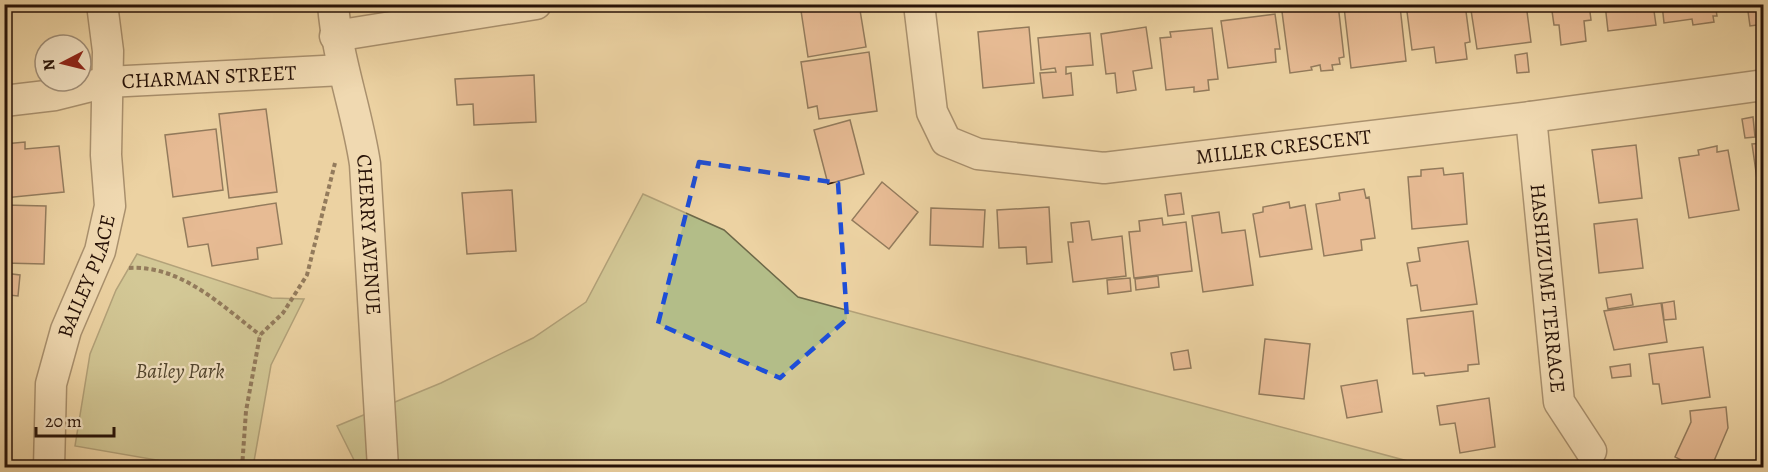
<svg xmlns="http://www.w3.org/2000/svg" width="1768" height="472" viewBox="0 0 1768 472" font-family="Alegreya,serif">
  <rect width="100%" height="100%" fill="#ecd2a2"/>
  <filter id="stains"><feTurbulence type="fractalNoise" baseFrequency=".00333" numOctaves="4"/><feColorMatrix values="0 0 0 0 .2 0 0 0 0 .09 0 0 0 0 .02 0 0 0 .5 -.17"/></filter>
  <radialGradient id="worn" r=".72"><stop offset=".6" stop-color="#630" stop-opacity="0"/><stop offset="1" stop-color="#630" stop-opacity=".3"/></radialGradient>
  <path fill="#b3bd88" stroke="#6d6848" stroke-width="1.5" d="M 643,194 L 724,230 L 798,297 L 1415,463 L 1417,467 L 358,468 L 337,426 L 441,383 L 533,338 L 586,302 Z
    M 137,254 L 272,298 L 304,299 L 271,365 L 253,467 L 197,467 L 75,446 L 90,354 L 116,290 Z"/>
  <path fill="#dfa084" stroke="#271207" stroke-width="1.5" d="M 800,4 L 859,4 L 866,47 L 808,57 Z
    M 1281,4 L 1338,4 L 1344,57 L 1339,58 L 1340,64 L 1332,65 L 1333,70 L 1321,71 L 1320,65 L 1311,67 L 1312,70 L 1290,73 Z
    M 1369,4 L 1379,4 L 1380,8 L 1400,6 L 1406,61 L 1351,68 L 1344,7 Z
    M 1406,4 L 1465,4 L 1470,42 L 1465,43 L 1467,59 L 1436,63 L 1434,47 L 1412,50 Z
    M 1503,4 L 1526,4 L 1531,42 L 1477,49 L 1471,10 Z
    M 1551,4 L 1589,4 L 1591,20 L 1584,21 L 1586,41 L 1561,45 L 1559,25 L 1554,25 Z
    M 1605,4 L 1653,4 L 1656,25 L 1608,31 Z
    M 1662,4 L 1715,4 L 1717,16 L 1713,16 L 1714,22 L 1693,25 L 1692,19 L 1664,23 Z
    M 1747,4 L 1764,4 L 1764,24 L 1750,26 Z
    M 1275,14 L 1280,49 L 1275,49 L 1276,62 L 1228,68 L 1221,21 Z
    M 1029,27 L 1034,83 L 983,88 L 978,32 Z
    M 1146,27 L 1152,68 L 1133,71 L 1136,90 L 1117,93 L 1115,73 L 1106,74 L 1101,34 Z
    M 1212,28 L 1218,79 L 1208,80 L 1209,90 L 1194,92 L 1194,87 L 1166,90 L 1160,38 L 1171,37 L 1170,32 Z
    M 1090,33 L 1093,65 L 1066,67 L 1066,74 L 1071,73 L 1073,95 L 1043,98 L 1040,73 L 1056,72 L 1055,68 L 1041,70 L 1038,38 Z
    M 869,52 L 877,111 L 819,119 L 817,106 L 808,108 L 801,62 Z
    M 1527,53 L 1529,72 L 1517,73 L 1515,55 Z
    M 534,75 L 536,122 L 474,125 L 473,104 L 457,105 L 455,79 Z
    M 1764,98 L 1764,135 L 1761,135 L 1756,99 Z
    M 266,109 L 277,192 L 229,198 L 219,114 Z
    M 1753,117 L 1755,137 L 1745,138 L 1742,119 Z
    M 850,120 L 864,174 L 828,184 L 814,130 Z
    M 216,129 L 223,190 L 173,197 L 165,135 Z
    M 25,142 L 25,149 L 59,146 L 64,192 L 4,198 L 4,144 Z
    M 1764,143 L 1764,185 L 1758,186 L 1752,144 Z
    M 1636,145 L 1642,198 L 1599,203 L 1592,150 Z
    M 1717,146 L 1717,152 L 1728,150 L 1739,210 L 1689,218 L 1679,158 L 1699,155 L 1698,150 Z
    M 1443,168 L 1444,175 L 1463,173 L 1467,224 L 1412,229 L 1408,177 L 1421,176 L 1421,170 Z
    M 882,182 L 918,212 L 889,249 L 852,220 Z
    M 1364,189 L 1366,198 L 1369,197 L 1375,238 L 1361,240 L 1362,250 L 1324,256 L 1316,204 L 1340,200 L 1339,193 Z
    M 512,190 L 516,251 L 467,254 L 462,193 Z
    M 1181,193 L 1184,214 L 1168,216 L 1165,195 Z
    M 1289,202 L 1290,208 L 1305,205 L 1312,249 L 1260,257 L 1253,214 L 1263,212 L 1263,207 Z
    M 276,203 L 282,244 L 257,248 L 258,259 L 212,266 L 208,244 L 188,247 L 183,218 Z
    M 4,205 L 46,206 L 44,264 L 4,263 Z
    M 1049,207 L 1052,262 L 1027,264 L 1026,247 L 999,248 L 997,210 Z
    M 931,208 L 985,210 L 983,247 L 930,245 Z
    M 1219,212 L 1222,233 L 1245,230 L 1253,285 L 1203,292 L 1192,216 Z
    M 1162,218 L 1163,225 L 1186,222 L 1192,271 L 1134,278 L 1129,232 L 1140,231 L 1139,221 Z
    M 1637,219 L 1643,268 L 1599,273 L 1594,224 Z
    M 1089,221 L 1092,240 L 1122,236 L 1126,276 L 1073,282 L 1068,242 L 1073,242 L 1071,223 Z
    M 1468,241 L 1477,304 L 1421,311 L 1417,285 L 1411,286 L 1407,263 L 1420,261 L 1418,248 Z
    M 4,273 L 20,275 L 18,296 L 9,295 L 5,330 Z
    M 1158,276 L 1159,287 L 1136,290 L 1135,279 Z
    M 1130,278 L 1131,291 L 1108,294 L 1107,280 Z
    M 1631,294 L 1633,305 L 1608,309 L 1606,298 Z
    M 1674,301 L 1676,319 L 1664,320 L 1662,303 Z
    M 1661,303 L 1667,342 L 1614,350 L 1604,311 Z
    M 1473,311 L 1479,364 L 1468,365 L 1468,371 L 1425,376 L 1424,373 L 1413,374 L 1407,319 Z
    M 1265,339 L 1310,344 L 1304,399 L 1259,394 Z
    M 1703,347 L 1710,397 L 1662,404 L 1659,384 L 1653,384 L 1649,354 Z
    M 1188,350 L 1191,368 L 1174,370 L 1171,353 Z
    M 1630,364 L 1631,376 L 1612,378 L 1610,367 Z
    M 1377,380 L 1382,412 L 1347,418 L 1341,386 Z
    M 1489,398 L 1495,447 L 1460,453 L 1455,423 L 1440,425 L 1437,406 Z
    M 1726,407 L 1728,428 L 1711,468 L 1697,468 L 1675,457 L 1691,422 L 1690,411 Z
    M 115,462 L 177,467 L 177,468 L 114,468 Z"/>
  <g fill="none" stroke-linecap="round" stroke-linejoin="round">
    <defs>
      <g id="minor">
        <path id="s1" d="M 333,4 C 337,59 357,110 365,164 L 383,468"/>
        <path id="s2" d="M 919,4 L 932,112 L 946,141 L 978,154 L 1104,168 L 1531,117 L 1764,85"/>
        <path d="M 335,36 L 536,4"/>
        <path id="s3" d="M 4,101 L 55,95 L 107,82 L 343,70"/>
        <path id="s4" d="M 1531,117 L 1559,402 L 1591,451"/>
        <path id="s5" d="M 49,468 L 51,384 L 66,330 L 100,251 L 110,206 L 106,155 L 108,51 L 102,4"/>
      </g>
    </defs>
    <use href="#minor" stroke="#58422e" stroke-width="33"/>
    <path stroke="#271207" stroke-width="4" stroke-dasharray="4.5 3" stroke-linecap="butt" d="M 129,268 C 181,265 221,305 260,335
      M 242,468 L 246,411 L 260,335 L 283,313 L 307,275 L 335,163"/>
    <use href="#minor" stroke="#f3e2c3" stroke-width="30"/>
  </g>
  <path d="M0 0H1768V472H0ZM 699,162 L 838,183 L 847,319 L 780,378 L 658,324 Z" fill="#ecd2a2" fill-opacity=".55" fill-rule="evenodd"/>
  <path fill="none" stroke="#1d4ed8" stroke-width="4.5" stroke-dasharray="12 8" stroke-linejoin="round" d="M 699,162 L 838,183 L 847,319 L 780,378 L 658,324 Z"/>
  <g text-anchor="middle" dominant-baseline="central" stroke-width="4.5" stroke-linejoin="round" paint-order="stroke">
    <g font-size="21" fill="#271207" stroke="#f3e2c3">
      <text stroke="none"><textPath href="#s3" startOffset="207">CHARMAN STREET</textPath></text>
      <text stroke="none"><textPath href="#s2" startOffset="483">MILLER CRESCENT</textPath></text>
      <text stroke="none"><textPath href="#s1" startOffset="234">CHERRY AVENUE</textPath></text>
      <text stroke="none"><textPath href="#s5" startOffset="198">BAILEY PLACE</textPath></text>
      <text stroke="none"><textPath href="#s4" startOffset="172">HASHIZUME TERRACE</textPath></text>
    </g>
    <g font-size="21" font-style="italic" fill="#51452e" stroke="#f3e2c3">
      <text x="180" y="371">Bailey Park</text>
    </g>
  </g>
  <rect width="1768" height="472" fill="none" stroke="#ecd2a2" stroke-width="24"/>
  <rect x="6" y="6" width="1756" height="460" fill="none" stroke="#271207" stroke-width="3"/>
  <rect x="12" y="12" width="1744" height="448" fill="none" stroke="#271207" stroke-width="1.5"/>
  <g transform="translate(63 63) rotate(263)"><circle r="28" fill="#f3e2c3" stroke="#a18f78" stroke-width="1.5"/>
  <path d="M0-4.5L10 22L0 15L-10 22Z" fill="#8f2418"/>
  <text y="-9" font-size="16" font-weight="bold" text-anchor="middle" fill="#271207">N</text>
  </g>
  <path d="M36 427v9h78v-9" fill="none" stroke="#271207" stroke-width="3"/>
  <text x="45" y="427" font-size="18" fill="#271207" stroke="#f3e2c3" stroke-width="4.5" paint-order="stroke">20 m</text>
  <rect width="100%" height="100%" filter="url(#stains)"/>
  <rect width="100%" height="100%" fill="url(#worn)"/>
</svg>
